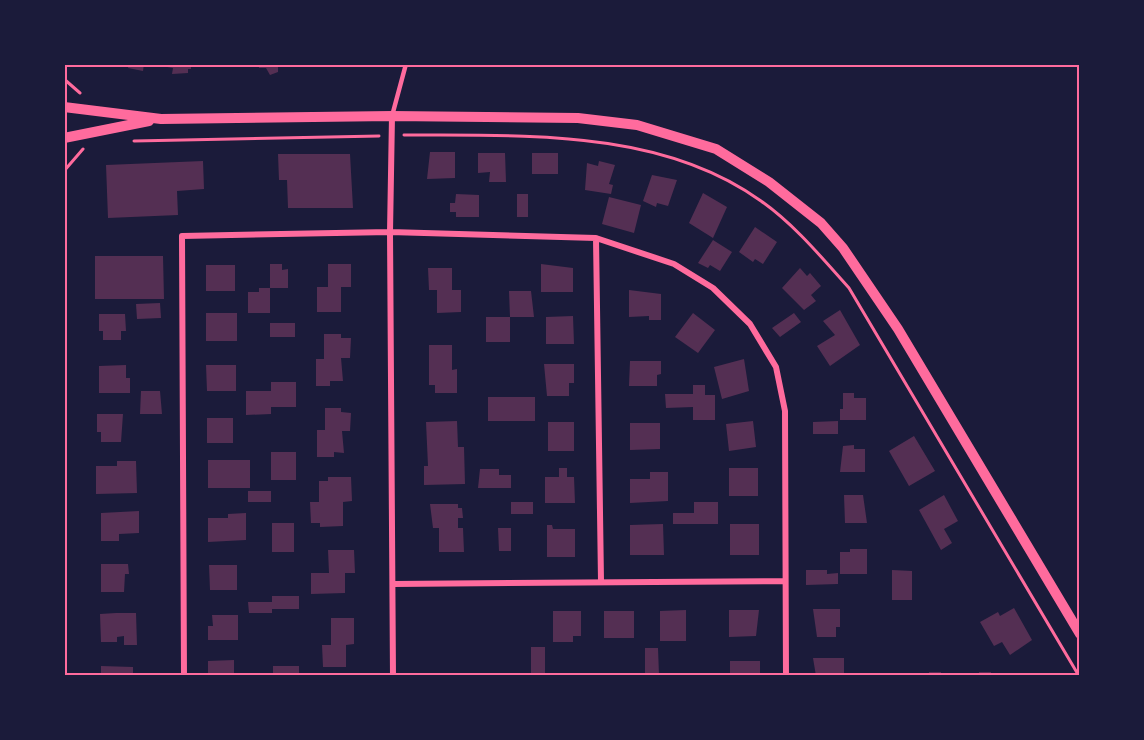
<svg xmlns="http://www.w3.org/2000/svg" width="1144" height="740" viewBox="0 0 1144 740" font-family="Literata,serif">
  <rect width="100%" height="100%" fill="#1b1b3a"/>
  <path fill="#542f53" d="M 129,64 L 144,64 L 143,71 L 128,68 Z
    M 168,64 L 191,64 L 191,69 L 188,69 L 188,73 L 172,74 L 173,68 L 167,67 Z
    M 259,64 L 275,64 L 278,67 L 278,72 L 270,75 L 266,68 L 259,68 Z
    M 430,152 L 455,152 L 455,178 L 427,179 Z
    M 478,153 L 505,153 L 506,182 L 489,182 L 490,172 L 478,173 Z
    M 532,153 L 558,153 L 558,174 L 532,174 Z
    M 278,154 L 350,154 L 353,208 L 288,208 L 287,180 L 279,180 Z
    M 203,161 L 204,189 L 177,191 L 178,215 L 108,218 L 106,165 Z
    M 599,161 L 615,165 L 609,184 L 613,185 L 611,194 L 585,190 L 587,163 L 598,166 Z
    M 652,175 L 677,180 L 668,206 L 657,203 L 656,207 L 643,201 Z
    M 703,193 L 727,207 L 713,238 L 689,223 Z
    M 456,194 L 479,195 L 479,217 L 456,217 L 456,212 L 450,212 L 450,203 L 455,203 Z
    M 517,194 L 528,194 L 528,217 L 517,217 Z
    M 609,197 L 641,205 L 634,233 L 602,224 Z
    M 755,227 L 777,242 L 763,264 L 755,259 L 753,262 L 739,252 Z
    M 713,240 L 732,252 L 720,271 L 710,265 L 708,268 L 698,263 Z
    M 95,256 L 163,256 L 164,299 L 95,299 Z
    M 270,264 L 282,264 L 282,270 L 288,269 L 288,288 L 270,288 Z
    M 328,264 L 351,264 L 351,287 L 341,287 L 341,312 L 317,312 L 317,287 L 328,287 Z
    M 541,264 L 573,268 L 573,292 L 541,292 Z
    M 206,265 L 235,265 L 235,291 L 206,291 Z
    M 428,268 L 452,268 L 452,290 L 461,290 L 461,312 L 437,313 L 437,290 L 429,290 Z
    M 800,268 L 807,276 L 810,273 L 821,286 L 811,295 L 816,301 L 804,310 L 782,288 Z
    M 259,288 L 270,288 L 270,313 L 248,313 L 248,292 L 259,292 Z
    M 629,290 L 661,294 L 661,320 L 649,320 L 649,316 L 629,317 Z
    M 509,291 L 531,291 L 534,317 L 510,317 Z
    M 160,303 L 161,318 L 137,319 L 136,304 Z
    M 840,310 L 860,345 L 830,366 L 817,346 L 835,335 L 823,321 Z
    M 206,313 L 237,313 L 237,341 L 206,341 Z
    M 693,313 L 715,330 L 698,353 L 675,337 Z
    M 794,313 L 801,322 L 780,337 L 772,328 Z
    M 99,314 L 125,314 L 126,331 L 121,331 L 121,340 L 103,340 L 103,331 L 99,331 Z
    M 573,316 L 574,344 L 546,344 L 546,317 Z
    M 486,317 L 510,317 L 510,342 L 486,342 Z
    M 270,323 L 295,323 L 295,337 L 270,337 Z
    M 324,334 L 341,334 L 341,338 L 351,338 L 350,358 L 341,358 L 343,381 L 330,381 L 330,386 L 316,386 L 316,359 L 324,359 Z
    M 429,345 L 452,345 L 452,370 L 457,369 L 457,393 L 435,393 L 435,385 L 429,385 Z
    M 744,359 L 749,391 L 722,399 L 714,367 Z
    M 630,361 L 661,361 L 661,374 L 657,375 L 657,386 L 629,386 Z
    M 544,364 L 574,364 L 574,383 L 569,383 L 569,396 L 547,396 Z
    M 126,365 L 126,378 L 130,378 L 130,393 L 99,393 L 99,366 Z
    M 206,365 L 236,365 L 236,391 L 207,391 Z
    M 271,382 L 296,382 L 296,407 L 271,407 L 271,414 L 246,415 L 246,391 L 271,391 Z
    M 693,385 L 705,385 L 705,395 L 715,395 L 715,420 L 693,420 L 693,407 L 666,408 L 665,394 L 693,394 Z
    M 141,391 L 160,391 L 162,414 L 140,414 Z
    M 843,393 L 854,393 L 854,398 L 866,398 L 866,420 L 840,420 L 840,409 L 843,409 Z
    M 488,397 L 535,397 L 535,421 L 488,421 Z
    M 325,408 L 341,408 L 341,412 L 351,413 L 350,431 L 342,431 L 344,453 L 334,452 L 334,457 L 317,457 L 317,430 L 325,430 Z
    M 97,414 L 123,414 L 121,442 L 101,442 L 101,432 L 97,432 Z
    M 207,418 L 233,418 L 233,443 L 207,443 Z
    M 457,421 L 458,447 L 464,447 L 465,484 L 424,485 L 424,466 L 428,466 L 426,422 Z
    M 753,421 L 756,447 L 729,451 L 726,424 Z
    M 838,421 L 838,434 L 813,434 L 813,422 Z
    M 548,422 L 574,422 L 574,451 L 548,451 Z
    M 630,423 L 660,423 L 660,449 L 630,450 Z
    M 914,436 L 935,471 L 909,486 L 889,451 Z
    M 854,445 L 854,449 L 865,449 L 865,472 L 840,472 L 843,446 Z
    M 271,452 L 296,452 L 296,480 L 271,480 Z
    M 208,460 L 250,460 L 250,488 L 208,488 Z
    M 117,461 L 136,461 L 137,493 L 96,494 L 96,466 L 117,466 Z
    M 559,468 L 567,468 L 567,477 L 574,477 L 575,503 L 545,503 L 545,477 L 559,477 Z
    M 729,468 L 758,468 L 758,496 L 729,496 Z
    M 480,469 L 499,469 L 499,475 L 511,475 L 511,488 L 478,488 Z
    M 650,472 L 668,472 L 668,501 L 630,503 L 630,479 L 650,479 Z
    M 328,477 L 351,477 L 352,501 L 343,502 L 343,526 L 320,527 L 320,523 L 311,523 L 310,502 L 319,502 L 319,481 L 328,481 Z
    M 248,491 L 271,491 L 271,502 L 248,502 Z
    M 844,495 L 863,495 L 867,523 L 845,523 Z
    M 944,495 L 958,521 L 944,529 L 952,543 L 941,550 L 919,510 Z
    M 511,502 L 533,502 L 533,514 L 511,514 Z
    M 694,502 L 718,502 L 718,524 L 673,524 L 673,513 L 694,513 Z
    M 430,504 L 458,504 L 458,508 L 462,508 L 463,518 L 458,518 L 458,528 L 463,528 L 464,552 L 439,552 L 439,528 L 433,528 Z
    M 139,511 L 139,533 L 119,534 L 119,541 L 101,541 L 101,513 Z
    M 246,513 L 246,540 L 208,542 L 208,518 L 228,518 L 228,514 Z
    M 272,523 L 294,523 L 294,552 L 272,552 Z
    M 663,524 L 664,555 L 630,555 L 630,525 Z
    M 730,524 L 759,524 L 759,555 L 730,555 Z
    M 547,525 L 552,525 L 553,529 L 575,529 L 575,557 L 547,557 Z
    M 498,528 L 511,528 L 511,551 L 499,551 Z
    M 850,549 L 867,549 L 867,574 L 840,574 L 840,552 L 850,552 Z
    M 328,550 L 354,550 L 355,573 L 345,573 L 345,593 L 311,594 L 311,573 L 329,573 Z
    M 101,564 L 128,564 L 129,574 L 125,574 L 124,592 L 101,592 Z
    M 209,565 L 237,565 L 237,590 L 210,590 Z
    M 806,570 L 827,570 L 827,574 L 838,573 L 838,584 L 806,585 Z
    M 892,570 L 912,571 L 912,600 L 892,600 Z
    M 272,596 L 299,596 L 299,609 L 272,609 L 272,613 L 249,613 L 248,602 L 272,602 Z
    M 1014,608 L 1032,640 L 1010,655 L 1002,642 L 994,646 L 980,622 L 998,612 L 1000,616 Z
    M 813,609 L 840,609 L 840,627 L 836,627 L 836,637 L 817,637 Z
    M 686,610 L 686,641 L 660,641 L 660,611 Z
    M 729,610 L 759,610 L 756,636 L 729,637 Z
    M 553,611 L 581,611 L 581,636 L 573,636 L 573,642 L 553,642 Z
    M 604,611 L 634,611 L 634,638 L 604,638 Z
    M 116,613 L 136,613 L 137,645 L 124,645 L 124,636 L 117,637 L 117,642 L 101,642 L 100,614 Z
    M 212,615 L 238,615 L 238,640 L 208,640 L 208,626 L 213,626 Z
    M 331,618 L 354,618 L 354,644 L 346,645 L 346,667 L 323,667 L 322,645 L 331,645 Z
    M 531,647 L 545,647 L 545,676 L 531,676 Z
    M 645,648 L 658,648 L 659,675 L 645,675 Z
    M 813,658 L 844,658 L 844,676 L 816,676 Z
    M 234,660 L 234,676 L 208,676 L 208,661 Z
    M 730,661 L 760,661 L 760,676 L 730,676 Z
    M 101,666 L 133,667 L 133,676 L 101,676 Z
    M 273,666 L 299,666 L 299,676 L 273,676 Z
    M 929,672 L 941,672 L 941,676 L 929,676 Z
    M 979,672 L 991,672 L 991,676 L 979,676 Z"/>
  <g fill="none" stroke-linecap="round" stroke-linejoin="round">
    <path stroke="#ff6b9d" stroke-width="3" d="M 64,79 L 80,93
      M 404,135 C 523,136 660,128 761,201 C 795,225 822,258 849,288 L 1079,676
      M 134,141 L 379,136
      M 64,171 L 83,149"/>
    <path stroke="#ff6b9d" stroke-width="4.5" d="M 392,116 L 406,64"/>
    <path stroke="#ff6b9d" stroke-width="6" d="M 392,116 L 390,232 L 393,676
      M 596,238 L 601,581
      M 393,584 L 785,581
      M 184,676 L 182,236 L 390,232 L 596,238 L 674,264 L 713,288 L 750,324 L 776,367 L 785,411 L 786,676"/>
    <path stroke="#ff6b9d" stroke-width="10" d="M 64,107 L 161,119 L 392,116 L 578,118 L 637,125 L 716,149 L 769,182 L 821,223 L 843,248 L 898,329 L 1080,634
      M 64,138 L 149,121"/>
  </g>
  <rect width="1144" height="740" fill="none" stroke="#1b1b3a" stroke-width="132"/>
  <rect x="66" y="66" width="1012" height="608" fill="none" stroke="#ff6b9d" stroke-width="2"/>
</svg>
